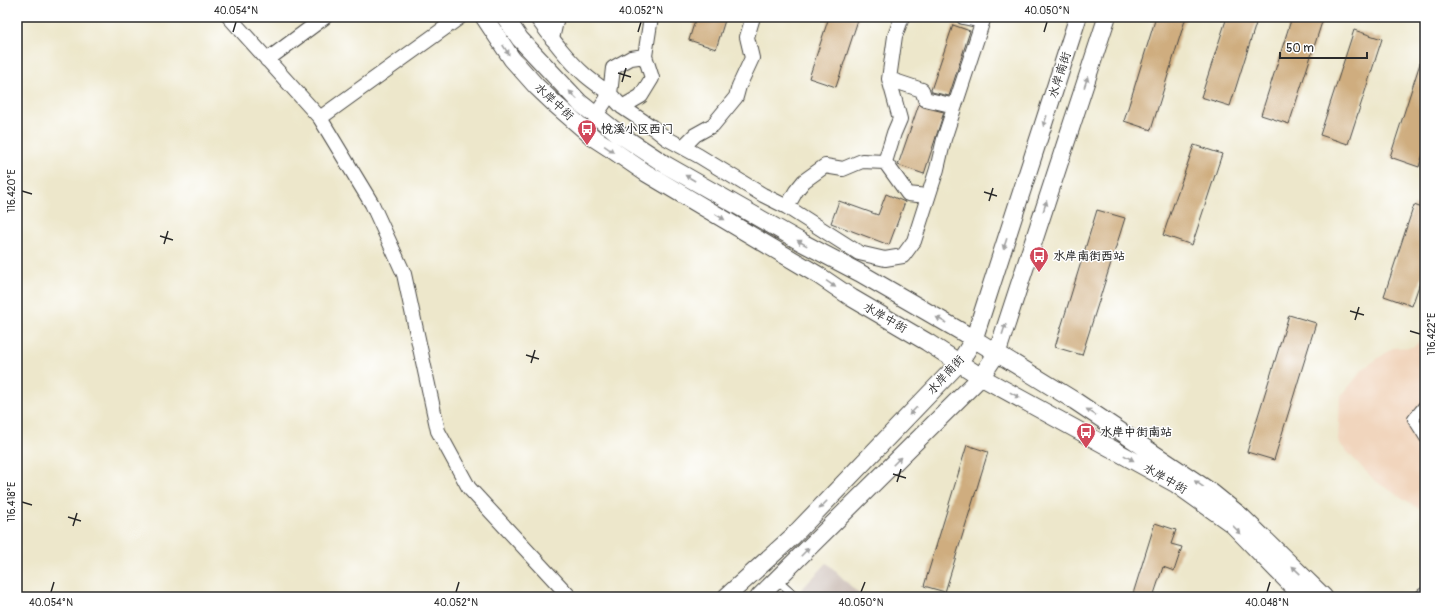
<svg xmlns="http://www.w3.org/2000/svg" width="1442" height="614" viewBox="0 0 1442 614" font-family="Pangolin,'LXGW WenKai TC',sans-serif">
  <rect width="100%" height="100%" fill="#fff"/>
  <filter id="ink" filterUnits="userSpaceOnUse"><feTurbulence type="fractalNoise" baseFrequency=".025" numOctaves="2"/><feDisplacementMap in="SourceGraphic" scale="8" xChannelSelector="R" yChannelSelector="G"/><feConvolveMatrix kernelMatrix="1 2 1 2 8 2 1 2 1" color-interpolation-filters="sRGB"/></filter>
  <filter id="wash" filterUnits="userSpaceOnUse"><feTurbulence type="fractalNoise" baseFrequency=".012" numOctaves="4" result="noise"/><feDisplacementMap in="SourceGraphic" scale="16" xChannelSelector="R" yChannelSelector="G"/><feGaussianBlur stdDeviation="0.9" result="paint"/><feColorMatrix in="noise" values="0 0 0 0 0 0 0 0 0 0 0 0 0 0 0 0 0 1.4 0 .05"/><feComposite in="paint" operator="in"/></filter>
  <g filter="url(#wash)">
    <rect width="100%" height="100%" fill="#ede7cb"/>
    <path fill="#f1d5bd" d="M 1425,335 L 1425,512 L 1375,481 L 1338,442 L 1340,398 L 1363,369 L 1393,348 L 1414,347 Z"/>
    <path fill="#cec1ba" d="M 827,563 L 862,597 L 794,597 Z"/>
    <g id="blocks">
      <path fill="#cfad7f" d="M 696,17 L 726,17 L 716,49 L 689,40 Z
        M 829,17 L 859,17 L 836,87 L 809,78 Z
        M 1156,17 L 1186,17 L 1151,130 L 1124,121 Z
        M 1227,17 L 1258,17 L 1230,106 L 1201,97 Z
        M 1292,17 L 1317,17 L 1323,19 L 1289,124 L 1261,115 Z
        M 953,25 L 970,31 L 949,96 L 932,92 L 931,90 Z
        M 1354,30 L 1382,39 L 1348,144 L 1320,135 Z
        M 1423,54 L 1425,55 L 1425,147 L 1419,167 L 1390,157 Z
        M 919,104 L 923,107 L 944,112 L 924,174 L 898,165 Z
        M 1194,145 L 1222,154 L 1192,245 L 1163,235 Z
        M 886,194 L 905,202 L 889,245 L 831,223 L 839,201 L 878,215 Z
        M 1414,205 L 1425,209 L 1425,268 L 1412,306 L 1384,296 Z
        M 1097,210 L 1125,218 L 1082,355 L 1055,347 Z
        M 1289,315 L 1316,323 L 1274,460 L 1247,452 Z
        M 967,445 L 988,452 L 945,592 L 924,586 Z
        M 1155,523 L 1176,530 L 1171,544 L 1182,547 L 1174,571 L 1163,567 L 1153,597 L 1132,597 Z"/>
    </g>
  </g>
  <g filter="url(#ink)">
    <use href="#blocks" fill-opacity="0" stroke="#484743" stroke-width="1"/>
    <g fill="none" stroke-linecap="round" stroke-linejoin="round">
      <defs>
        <path id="service" d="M 777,580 L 795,596"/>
        <path id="pedestrian" d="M 1425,404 L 1413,419 L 1425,438"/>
        <path id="minor" d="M 229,17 L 320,118 L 372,204 L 404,274 L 438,431 L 469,488 L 570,597
          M 536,17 C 551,37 566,58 585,75 C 593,82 602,88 610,94 L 613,68 L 631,58 L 645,56 L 651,17
          M 963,17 L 982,21
          M 552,39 L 557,17
          M 267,60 L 325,17
          M 889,79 L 922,90 L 925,99 L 955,106
          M 622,107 L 641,96 L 652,78 L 645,56
          M 596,115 L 610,94 L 622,107 L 652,127 L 666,138 L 699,156 L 763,195 L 787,207 L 859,253 L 885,259 L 903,256 L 914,241 L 937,169 L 944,139 L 984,17
          M 320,118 L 460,17
          M 683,147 L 695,135 L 713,125 L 736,97 L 739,86 L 752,58 L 747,37 L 753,17
          M 885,162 L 894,133 L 900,119 L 889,79 L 895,36 L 902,17
          M 787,207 L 796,191 L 804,181 L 825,166 L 843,169 L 862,161 L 885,162 L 908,194 L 927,196"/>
        <path id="tertiary" d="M 484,17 L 512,59 L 536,86 L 556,105 L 594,138 L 611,149 L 646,173 L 818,275 L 852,298 L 927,342 L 981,377 L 1176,484 L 1232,524 L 1303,597
          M 505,17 L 520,39 L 580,103 L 619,134 L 666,165 L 803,243 L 860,273 L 974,339 L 1075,401 L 1211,492 L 1242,517 L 1324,597
          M 726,597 L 792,537 L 959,363 L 974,339 L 1078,17
          M 759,597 L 981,377 L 997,353 L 1107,17
          M 1424,597 L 1425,596"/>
      </defs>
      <use href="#service" stroke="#484743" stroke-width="9"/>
      <use href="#pedestrian" stroke="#484743" stroke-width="12"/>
      <use href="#minor" stroke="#484743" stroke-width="16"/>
      <use href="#tertiary" stroke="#484743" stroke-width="19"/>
      <use href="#service" stroke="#fff" stroke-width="7"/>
      <use href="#pedestrian" stroke="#fff" stroke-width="10"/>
      <use href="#minor" stroke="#fff" stroke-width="14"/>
      <use href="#tertiary" stroke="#fff" stroke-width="17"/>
    </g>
    <defs><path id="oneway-solid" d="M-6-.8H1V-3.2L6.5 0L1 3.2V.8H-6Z"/></defs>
    <g fill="#a0a0a0">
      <use href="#oneway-solid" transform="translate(506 50) rotate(57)"/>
      <use href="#oneway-solid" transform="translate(1086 82) rotate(-72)"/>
      <use href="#oneway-solid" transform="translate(573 95) rotate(-134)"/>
      <use href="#oneway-solid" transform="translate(1045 121) rotate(108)"/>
      <use href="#oneway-solid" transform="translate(609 149) rotate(35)"/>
      <use href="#oneway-solid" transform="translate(690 178) rotate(-150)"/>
      <use href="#oneway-solid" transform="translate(1045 206) rotate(-72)"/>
      <use href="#oneway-solid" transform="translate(720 217) rotate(31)"/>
      <use href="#oneway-solid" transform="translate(802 243) rotate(-151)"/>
      <use href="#oneway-solid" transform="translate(1005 244) rotate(108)"/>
      <use href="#oneway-solid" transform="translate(831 284) rotate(34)"/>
      <use href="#oneway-solid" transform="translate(941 320) rotate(-150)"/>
      <use href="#oneway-solid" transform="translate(1004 329) rotate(-72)"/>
      <use href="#oneway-solid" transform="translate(1015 395) rotate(29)"/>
      <use href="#oneway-solid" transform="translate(913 411) rotate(134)"/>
      <use href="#oneway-solid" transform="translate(1091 412) rotate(-147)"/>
      <use href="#oneway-solid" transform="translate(1129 458) rotate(29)"/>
      <use href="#oneway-solid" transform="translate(897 461) rotate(-45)"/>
      <use href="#oneway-solid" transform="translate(1199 484) rotate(-145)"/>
      <use href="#oneway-solid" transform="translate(823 505) rotate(134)"/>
      <use href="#oneway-solid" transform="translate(1237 530) rotate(46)"/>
      <use href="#oneway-solid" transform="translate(805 552) rotate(-45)"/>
      <use href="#oneway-solid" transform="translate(1296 570) rotate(-136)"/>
    </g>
  </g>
  <path fill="none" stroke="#2b2b2b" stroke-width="1.5" d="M 233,32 L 236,22M 638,32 L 641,22M 1044,32 L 1047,22M 618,73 L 631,77M 622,82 L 626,68M 22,191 L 32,194M 984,192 L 997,196M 989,201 L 993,188M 160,236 L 173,240M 164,244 L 168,231M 1350,311 L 1364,315M 1355,320 L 1359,307M 1410,331 L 1420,334M 526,355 L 539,359M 531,363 L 535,350M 893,474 L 906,478M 897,482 L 901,469M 22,502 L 32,505M 68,517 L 81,521M 73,526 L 77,513M 51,592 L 54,582M 456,592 L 459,582M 861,592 L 865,582M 1267,592 L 1270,582"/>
  <defs>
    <symbol id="bus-pin" viewBox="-11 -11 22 30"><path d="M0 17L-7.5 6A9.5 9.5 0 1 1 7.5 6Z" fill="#d1495b" stroke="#fff"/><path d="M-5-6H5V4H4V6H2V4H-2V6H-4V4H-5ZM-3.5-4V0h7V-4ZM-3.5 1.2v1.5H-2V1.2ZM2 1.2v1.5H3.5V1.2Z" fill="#fff"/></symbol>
  </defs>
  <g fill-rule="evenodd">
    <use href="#bus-pin" x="576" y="118" width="22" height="30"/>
    <use href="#bus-pin" x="1028" y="245" width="22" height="30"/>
    <use href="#bus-pin" x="1075" y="421" width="22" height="30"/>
  </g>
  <g text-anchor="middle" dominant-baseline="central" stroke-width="3" stroke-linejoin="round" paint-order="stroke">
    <g font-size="12" fill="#2b2b2b" stroke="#fff">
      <text transform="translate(1060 75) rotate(-72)">水岸南街</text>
      <text transform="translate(554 102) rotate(43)">水岸中街</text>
      <text transform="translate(885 318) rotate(30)">水岸中街</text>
      <text transform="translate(946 375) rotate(-48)">水岸南街</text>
      <text transform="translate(1165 479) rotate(30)">水岸中街</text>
    </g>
    <g font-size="12" font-weight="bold" fill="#2b2b2b" stroke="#fff" text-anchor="start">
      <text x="601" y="129">悦溪小区西门</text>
      <text x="1053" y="256">水岸南街西站</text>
      <text x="1100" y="432">水岸中街南站</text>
    </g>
  </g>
  <rect width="1442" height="614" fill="none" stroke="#fff" stroke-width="44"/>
  <path d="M1280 52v6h87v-6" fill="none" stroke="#2b2b2b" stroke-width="2"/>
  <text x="1286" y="52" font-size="12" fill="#2b2b2b" stroke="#ffffff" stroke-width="3" paint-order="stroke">50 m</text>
  <rect x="22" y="22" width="1398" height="570" fill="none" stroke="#2b2b2b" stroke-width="1.5"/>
  <g font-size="10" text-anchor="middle" fill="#2b2b2b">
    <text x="236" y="14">40.054°N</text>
    <text x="641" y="14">40.052°N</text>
    <text x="1047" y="14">40.050°N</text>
    <text transform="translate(11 191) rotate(-90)" y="4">116.420°E</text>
    <text transform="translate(1431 334) rotate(-90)" y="4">116.422°E</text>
    <text transform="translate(11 502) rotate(-90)" y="4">116.418°E</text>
    <text x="51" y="606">40.054°N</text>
    <text x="456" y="606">40.052°N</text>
    <text x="861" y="606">40.050°N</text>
    <text x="1267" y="606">40.048°N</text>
  </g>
</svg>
